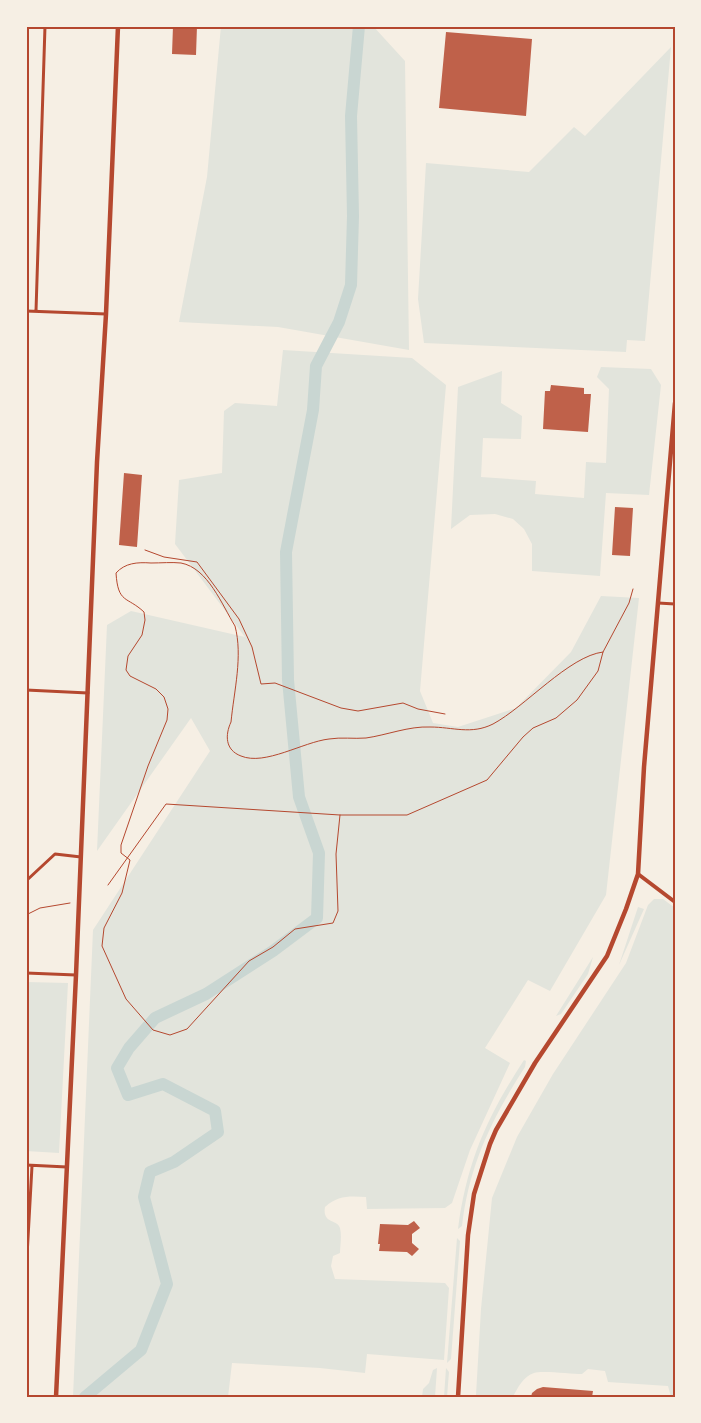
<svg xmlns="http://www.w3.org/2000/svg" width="701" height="1423" viewBox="0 0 701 1423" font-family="'Libre Baskerville',serif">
  <rect width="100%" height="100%" fill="#f6efe4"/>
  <path fill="#e2e4dc" d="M 221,26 L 373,26 L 405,61 L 409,350 L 278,327 L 179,322 L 207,177 Z
    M 671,47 L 645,341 L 627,340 L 626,352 L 424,343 L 418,299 L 426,163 L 529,172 L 574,127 L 585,136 Z
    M 283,350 L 412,358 L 446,385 L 420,691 L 433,723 L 458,727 L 516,708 L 571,652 L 601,596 L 639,598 L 606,895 L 550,991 L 528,980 L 485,1048 L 510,1063 L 470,1150 L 452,1203 L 445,1208 L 367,1209 L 366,1197 C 350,1196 338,1195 325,1207 C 322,1224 337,1219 340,1228 C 342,1236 340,1246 340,1253 L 333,1256 L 331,1266 L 335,1279 L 445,1283 L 449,1288 L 444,1360 L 367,1354 L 365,1373 L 320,1368 L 232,1363 L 228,1397 L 73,1397 L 93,930 L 210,751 L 191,718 L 97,851 L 107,625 L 131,611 L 245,637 L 175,544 L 179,480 L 222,473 L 224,411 L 235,403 L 277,406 Z
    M 601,367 L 651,369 L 661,385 L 649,495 L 606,493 L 600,576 L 532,571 L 532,544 L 524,529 L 513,519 L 495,514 L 470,515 L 451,529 L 458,387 L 502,371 L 501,403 L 522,416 L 521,439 L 483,438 L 481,477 L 536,481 L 535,494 L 584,498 L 586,462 L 606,463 L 609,389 L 597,377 Z
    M 654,899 L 663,899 L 675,908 L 675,1397 L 671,1397 L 668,1386 L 608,1382 L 605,1371 L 588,1369 L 582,1374 C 572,1374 541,1370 534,1373 C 524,1376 517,1388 513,1397 L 479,1397 L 476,1395 L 481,1309 L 492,1198 L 517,1137 L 553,1074 L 626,963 L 648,905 Z
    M 638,907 L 644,909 L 619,965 Z
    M 593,957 L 588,974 L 561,1014 L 556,1016 Z
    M 26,982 L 68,983 L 59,1153 L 26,1151 Z
    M 524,1060 L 526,1061 L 525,1067 C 492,1118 469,1165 462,1226 L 458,1229 C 467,1161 487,1117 524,1060 Z
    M 457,1238 L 460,1241 L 451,1359 L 447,1363 Z
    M 437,1368 L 435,1397 L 422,1397 L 423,1389 L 429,1383 L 433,1370 Z
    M 446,1368 L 449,1372 L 447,1397 L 444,1397 Z"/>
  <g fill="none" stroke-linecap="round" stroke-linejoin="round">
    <path stroke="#c9d6d2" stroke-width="12" d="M 85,1397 L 141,1350 L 167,1284 L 144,1197 L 150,1172 L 174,1162 L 218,1132 L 215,1111 L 163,1084 L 128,1095 L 117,1068 L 129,1048 L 155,1018 L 206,994 L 273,951 L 317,918 L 319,853 L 299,797 L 288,680 L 286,552 L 313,410 L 316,366 L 339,322 L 351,285 L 353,216 L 351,116 L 359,26"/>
  </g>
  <path fill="#bf614a" d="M 173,26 L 197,26 L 196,55 L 172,54 Z
    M 446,32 L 532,39 L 526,116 L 439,108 Z
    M 551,385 L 584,388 L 584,394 L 591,394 L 588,432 L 543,429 L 545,391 L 550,391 Z
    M 124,473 L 142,475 L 137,547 L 119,545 Z
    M 615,507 L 633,508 L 630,556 L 612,555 Z
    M 414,1221 L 420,1228 L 412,1234 L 412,1243 L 419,1249 L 412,1256 L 407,1252 L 379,1251 L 380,1244 L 378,1244 L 380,1224 L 408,1225 Z
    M 543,1387 L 593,1391 L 592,1397 L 531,1397 L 532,1393 L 537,1389 Z"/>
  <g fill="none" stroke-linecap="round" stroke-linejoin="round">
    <path stroke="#b5482f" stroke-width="1" d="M 145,550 L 164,557 L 197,562 L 239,619 L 252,647 L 261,684 L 275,683 L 341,708 L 358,711 L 403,703 L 418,709 L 445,714
      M 340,815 L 336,854 L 338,911 L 333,923 L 295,929 L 273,947 L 249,961 L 187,1029 L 170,1035 L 153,1030 L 126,999 L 102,946 L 104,928 L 122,893 L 130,860 L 121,853 L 121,845 L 148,766 L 167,720 L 168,709 L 164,697 L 156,689 L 130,676 L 126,670 L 128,656 L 142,635 L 145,620 L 144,612 C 127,596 118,604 116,573 C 125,563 137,562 151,563 C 161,563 172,562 181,563 C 208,568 222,605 235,626 C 243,656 234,691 231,722 C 225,735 225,750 241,756 C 265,766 303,742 329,739 C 341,737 354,739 366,738 C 387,735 409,726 430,727 C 453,727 471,735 493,724 C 525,707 569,656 603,652
      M 108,885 L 166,804 L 340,815 L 407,815 L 487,780 L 523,737 L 533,728 L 556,718 L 577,700 L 598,671 L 603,652 L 629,603 L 633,589
      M 26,915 L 40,908 L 70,903"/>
    <path stroke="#b5482f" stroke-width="3" d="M 26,311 L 106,314
      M 36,311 L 45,26
      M 658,603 L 675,604
      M 26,690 L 88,693
      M 26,881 L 55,854 L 81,857
      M 26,973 L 76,975
      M 26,1165 L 67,1167
      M 26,1274 L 32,1166"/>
    <path stroke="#b5482f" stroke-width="4" d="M 638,874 L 675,902"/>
    <path stroke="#b5482f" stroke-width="4.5" d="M 56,1397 L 76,975 L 97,462 L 106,314 L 118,26
      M 458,1397 L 468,1235 L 474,1194 L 490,1144 L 496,1130 L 535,1063 L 607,956 L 626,909 L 638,874 L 644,767 L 675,403"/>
  </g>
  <rect width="701" height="1423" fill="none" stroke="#f6efe4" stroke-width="55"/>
  <rect x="28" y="28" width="646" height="1368" fill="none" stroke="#b5482f" stroke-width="2"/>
</svg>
